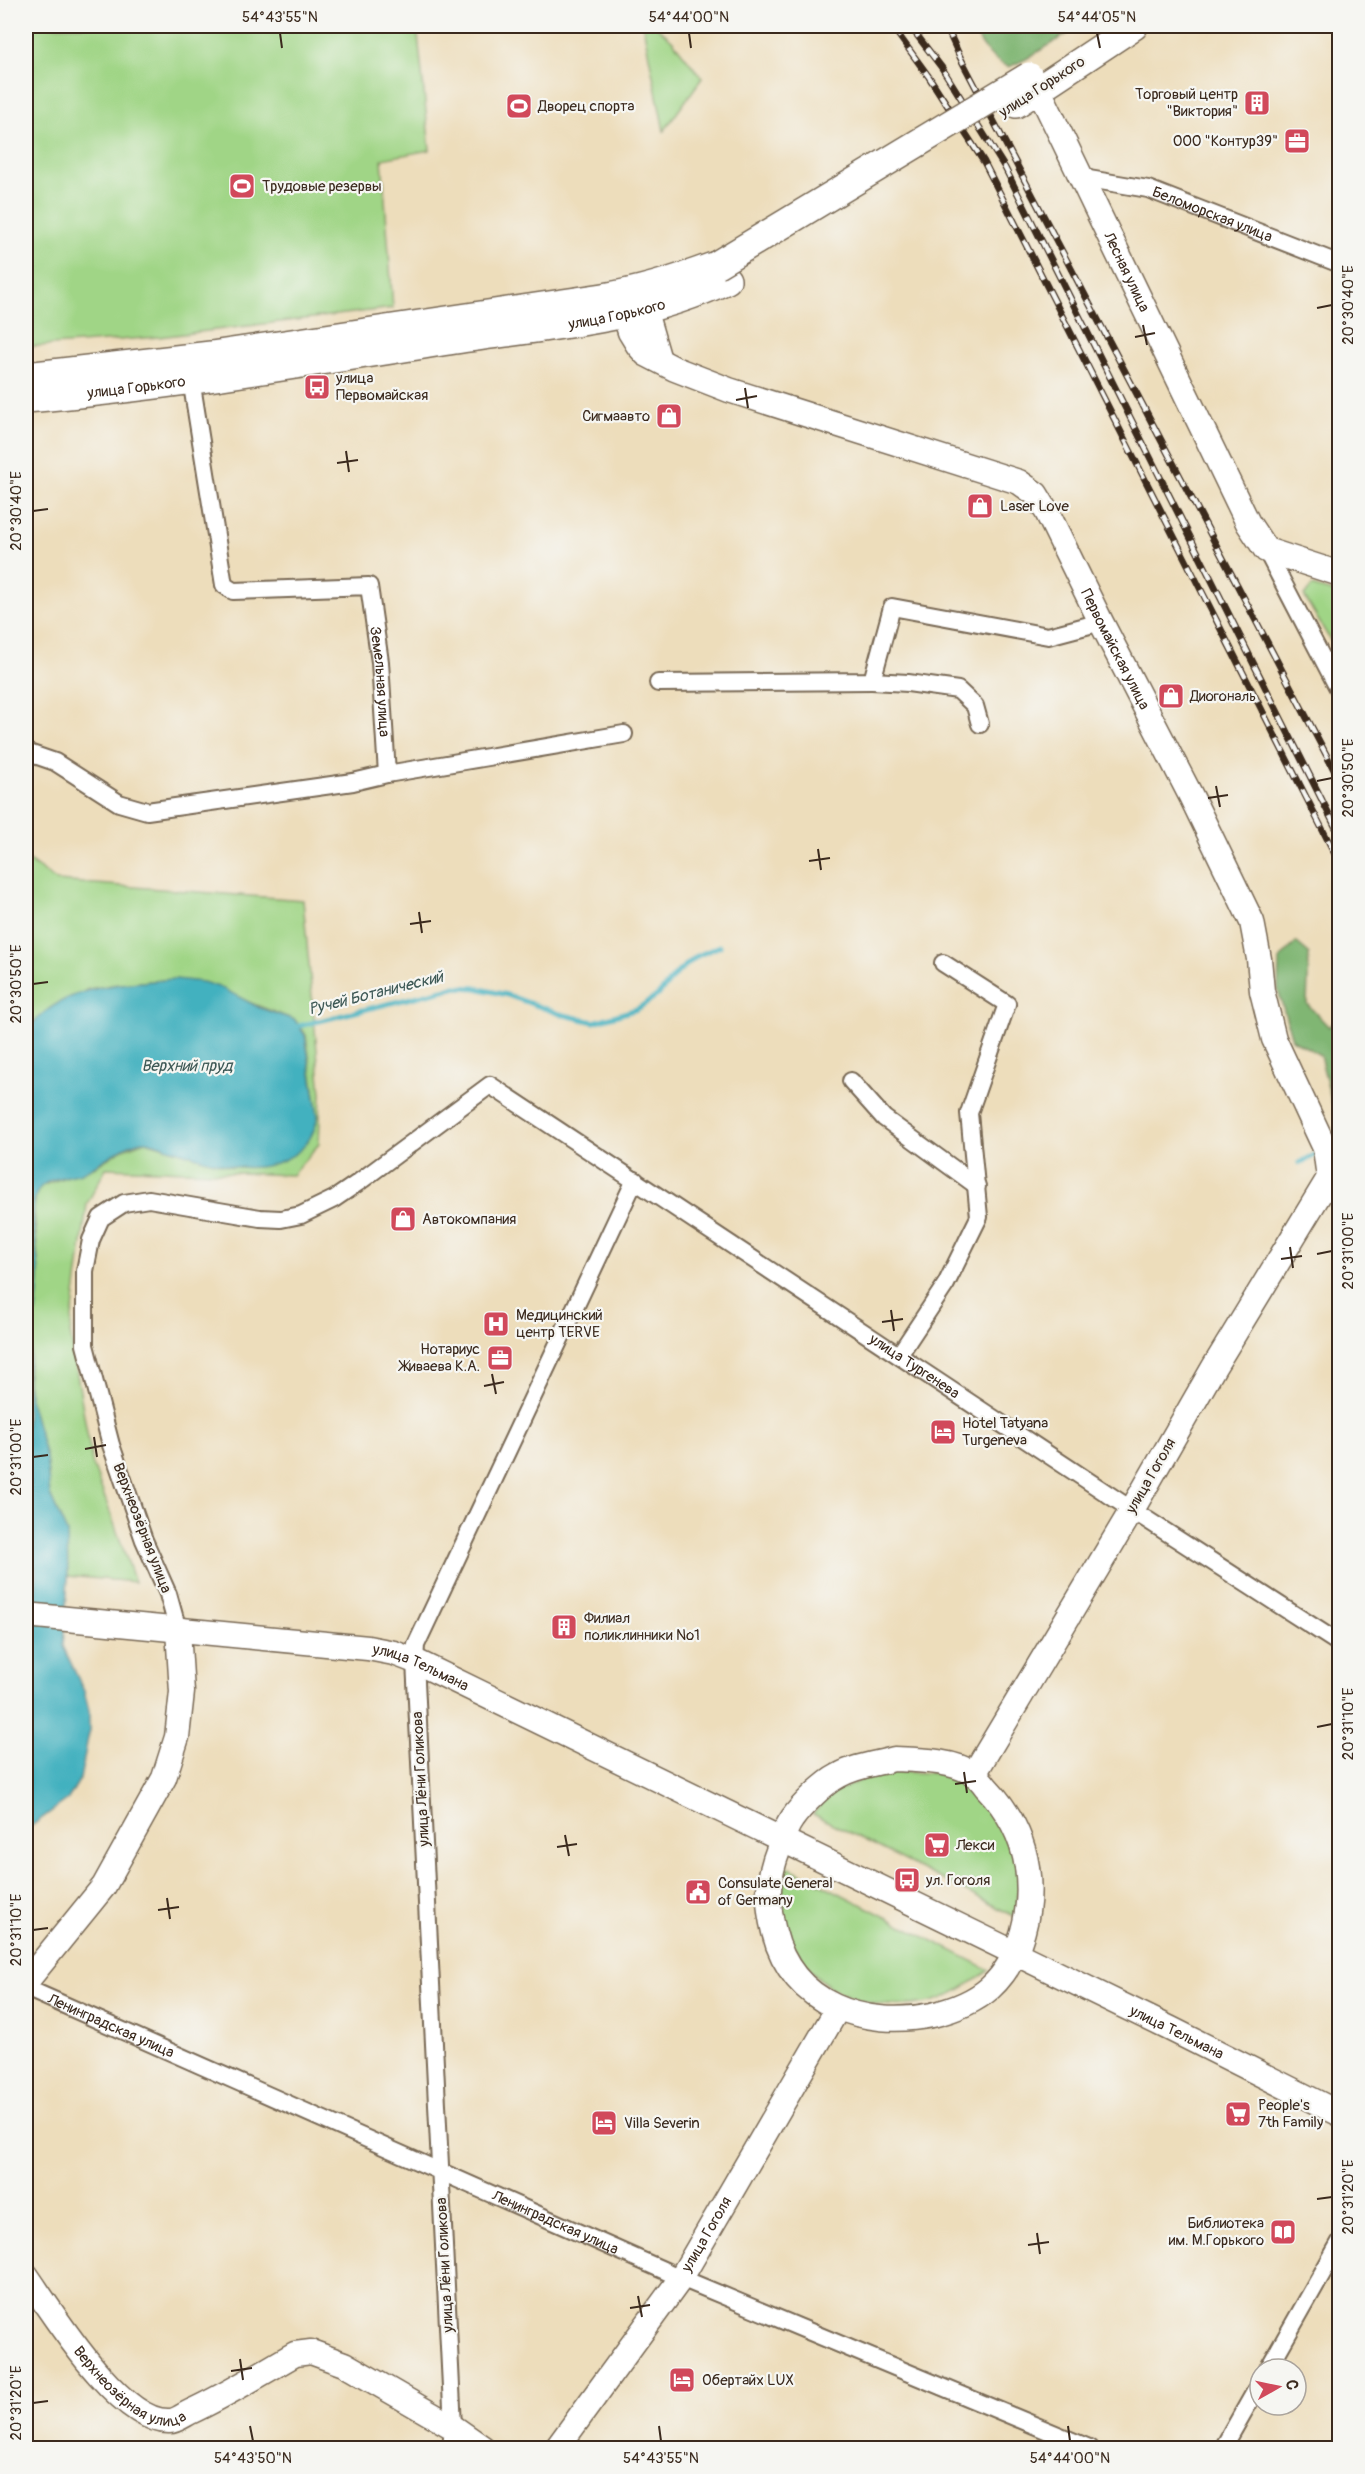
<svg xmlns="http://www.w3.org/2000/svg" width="1365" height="2474" viewBox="0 0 1365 2474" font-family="Pangolin,sans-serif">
  <rect width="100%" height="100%" fill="#f6f6f2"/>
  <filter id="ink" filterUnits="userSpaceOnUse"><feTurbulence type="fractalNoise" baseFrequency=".0167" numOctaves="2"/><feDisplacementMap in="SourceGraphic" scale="12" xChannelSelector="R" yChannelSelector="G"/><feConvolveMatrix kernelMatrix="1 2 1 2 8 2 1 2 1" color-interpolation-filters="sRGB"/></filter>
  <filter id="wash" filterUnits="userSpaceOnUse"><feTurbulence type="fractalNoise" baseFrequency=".008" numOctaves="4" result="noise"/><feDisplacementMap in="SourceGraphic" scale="24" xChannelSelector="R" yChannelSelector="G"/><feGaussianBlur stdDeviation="1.35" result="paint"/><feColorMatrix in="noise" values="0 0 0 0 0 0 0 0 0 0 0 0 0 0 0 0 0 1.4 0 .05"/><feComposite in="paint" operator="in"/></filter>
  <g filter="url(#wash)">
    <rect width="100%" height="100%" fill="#edddbb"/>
    <path fill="#a0d586" stroke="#6e8052" stroke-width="1.5" d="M 26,26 L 417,26 L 430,150 L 382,159 L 393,308 L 159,337 L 26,347 Z
      M 643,26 L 656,26 L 672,40 L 702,78 L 664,131 Z
      M 1312,586 L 1339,594 L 1339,655 L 1304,596 Z
      M 26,859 L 57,881 L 303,900 L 321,1094 L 319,1144 L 292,1175 L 106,1168 L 87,1204 L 70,1333 L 92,1462 L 135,1582 L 68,1576 L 67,1533 L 50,1495 L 46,1457 L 30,1401 L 27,1383 L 39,1276 L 34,1209 L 36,1194 L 41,1186 L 96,1166 L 121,1150 L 145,1141 L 232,1167 L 318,1117 L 306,1035 L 295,1020 L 241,999 L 175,979 L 118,984 L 88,989 L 32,1023 L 26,1032 Z
      M 896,1772 L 936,1773 L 972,1786 L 997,1813 L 1021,1865 L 1016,1917 L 813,1814 L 830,1794 L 866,1778 Z
      M 786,1866 L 990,1970 C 971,1983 949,1999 926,2003 C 894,2009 856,2004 829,1986 C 805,1971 783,1933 779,1906 C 778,1892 782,1878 786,1866 Z"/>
    <path fill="#80b673" stroke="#5e7048" stroke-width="1.5" d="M 974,26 L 1080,26 L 1026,59 L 1009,67 C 991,60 978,44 974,26 Z
      M 1296,942 L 1309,953 L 1307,1004 L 1329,1027 L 1339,1017 L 1339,1125 L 1336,1120 L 1320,1055 L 1292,1039 L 1278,990 L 1279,960 Z"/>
    <path fill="#43b1bf" stroke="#3f6e6e" stroke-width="1.5" d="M 175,979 L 203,982 L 222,988 L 260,1008 L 295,1020 L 305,1035 L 318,1117 C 313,1137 305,1150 286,1159 C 248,1178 210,1161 172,1149 C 164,1147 154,1142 146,1141 C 128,1140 98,1166 81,1173 C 66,1178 44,1177 37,1193 C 28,1211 38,1253 39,1274 C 39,1311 28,1347 27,1383 L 30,1401 L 46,1457 L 50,1495 L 67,1533 L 68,1579 L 63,1646 L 84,1691 L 89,1710 L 89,1733 L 80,1779 L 68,1799 L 26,1830 L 26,1643 L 29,1641 L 36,1583 L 35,1566 L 26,1560 L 26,1032 C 60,984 121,984 175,979 Z"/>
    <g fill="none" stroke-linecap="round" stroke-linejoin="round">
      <path stroke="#43b1bf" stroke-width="5" d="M 299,1026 L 455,987 L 476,988 L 507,995 L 560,1014 L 594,1022 L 637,1009 L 658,995 L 678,972 L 697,956 L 720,946
        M 1299,1163 L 1315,1155"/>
    </g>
  </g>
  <g filter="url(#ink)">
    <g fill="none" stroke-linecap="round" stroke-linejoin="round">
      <defs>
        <g id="street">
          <path id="s1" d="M 1083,178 L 1148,189 L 1340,264"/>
          <path id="s2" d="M 190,373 L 224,585 L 233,591 L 369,586 L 380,662 L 387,774"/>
          <path d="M 1266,550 L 1340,692"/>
          <path d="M 872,681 L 908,683 L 958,690 L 975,706 L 980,724"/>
          <path d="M 658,683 L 872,681 L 892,607 L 1048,636 L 1101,622"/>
          <path d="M 26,752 L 55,762 L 119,803 L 147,811 L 353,782 L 387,774 L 624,734"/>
          <path d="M 851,1081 L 884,1118 L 977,1186"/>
          <path d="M 899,1355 L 946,1284 L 979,1217 L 969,1113 L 1007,1004 L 943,963"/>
          <path id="s3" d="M 178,1630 L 168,1594 L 144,1540 L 111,1445 L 85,1345 L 85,1271 L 91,1240 L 101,1218 L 124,1203 L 149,1199 L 260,1218 L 281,1219 L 301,1215 L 334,1199 L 359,1182 L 490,1085 L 1132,1510 L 1340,1644"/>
          <path id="s4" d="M 26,1988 L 681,2278 L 1089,2448"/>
          <path d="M 1268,2369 L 1340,2242"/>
          <path d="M 451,2448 L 453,2427 L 415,1661 L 416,1645 L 635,1180"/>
          <path d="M 1223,2448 L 1260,2383"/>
        </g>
        <g id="secondary">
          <path id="s5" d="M 1039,90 L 1248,523 L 1266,550 L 1340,574"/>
          <path d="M 639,291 L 659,360"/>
          <path id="s6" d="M 619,297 L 630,332 L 638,345 L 646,354 L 675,369 L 729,390 L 1019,482 L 1036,494 L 1047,512 L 1101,622 L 1191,796 L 1252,922 L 1259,959 L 1262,991 L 1274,1039 L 1325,1148 L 1329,1178 L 1214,1367 L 1132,1510 L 974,1774"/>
          <path id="s7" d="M 26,1615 L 368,1648 L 394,1653 L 415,1661 L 1171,2029 L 1340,2114"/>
          <path d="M 894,1759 C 919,1760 952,1760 974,1774 C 978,1777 983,1783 986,1787 C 1008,1810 1022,1835 1027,1867 C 1033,1908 1022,1959 990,1988 C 974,2002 953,2010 932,2015 C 865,2029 792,2005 774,1932 C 766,1900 767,1879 779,1848 C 782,1839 786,1827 792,1819 C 801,1806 824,1783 838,1776 C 855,1766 875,1764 894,1759 Z"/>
          <path d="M 26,1982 L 104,1886 L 164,1778 L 177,1737 L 182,1692 L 178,1630"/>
          <path id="s8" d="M 26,2275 C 52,2312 120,2424 170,2421 C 176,2421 184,2415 190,2412 C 227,2395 260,2374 295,2354 L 311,2352 L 344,2364 L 453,2427 L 483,2448"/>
          <path id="s9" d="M 557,2448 L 681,2278 L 838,2008"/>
        </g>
        <g id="primary">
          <path d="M 1016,104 L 1134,26"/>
          <path d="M 26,376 L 211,355 L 603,297 C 642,291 679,279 716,265"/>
          <path id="s10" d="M 26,399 C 167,387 308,363 449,341 C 541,327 643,321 727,280"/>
        </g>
      </defs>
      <use href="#street" stroke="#796955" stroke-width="20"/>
      <use href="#secondary" stroke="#796955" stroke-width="27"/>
      <use href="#primary" stroke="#796955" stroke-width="30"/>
      <use href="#street" stroke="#fff" stroke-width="16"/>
      <use href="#secondary" stroke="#fff" stroke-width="24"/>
      <use href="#primary" stroke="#fff" stroke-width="27"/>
      <defs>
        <path id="rail" d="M 892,26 L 929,77 L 984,162 L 1340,864
          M 910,26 L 942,68 L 1005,168 L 1340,836
          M 946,26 L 960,57 L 1340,781"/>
      </defs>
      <use href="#rail" stroke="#3b2a1e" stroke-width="7"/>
      <use href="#rail" stroke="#f6f6f2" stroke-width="4.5" stroke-dasharray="14" stroke-linecap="butt"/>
      <defs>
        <path id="primary-bridge" d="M 716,265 L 1029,76"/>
      </defs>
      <use href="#primary-bridge" stroke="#796955" stroke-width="30" stroke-linecap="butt"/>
      <use href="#primary-bridge" stroke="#fff" stroke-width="27"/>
    </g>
  </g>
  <path fill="none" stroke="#3b2a1e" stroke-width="2" d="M 280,33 L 282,48M 689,33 L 691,48M 1097,33 L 1100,48M 1317,308 L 1332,305M 1143,325 L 1147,345M 1135,337 L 1155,333M 745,388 L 748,408M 736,400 L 757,396M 346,451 L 349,472M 337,463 L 358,460M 33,511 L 48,509M 1317,781 L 1332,778M 1216,786 L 1220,807M 1208,798 L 1228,795M 818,849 L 821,870M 809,861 L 830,858M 419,912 L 422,933M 410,924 L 431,921M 33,984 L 48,982M 1290,1247 L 1293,1268M 1317,1254 L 1332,1251M 1281,1259 L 1302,1256M 891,1310 L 894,1331M 882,1322 L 903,1319M 492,1374 L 496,1394M 484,1386 L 504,1382M 94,1437 L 97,1457M 85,1449 L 106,1445M 33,1457 L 48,1455M 1317,1727 L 1332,1724M 964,1772 L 967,1793M 955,1784 L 976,1781M 565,1835 L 569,1856M 557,1847 L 577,1844M 167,1898 L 170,1919M 158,1910 L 179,1907M 33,1930 L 48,1928M 1317,2199 L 1332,2197M 1037,2233 L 1040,2254M 1028,2245 L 1049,2242M 638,2296 L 642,2317M 630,2308 L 650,2305M 240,2359 L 243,2380M 231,2371 L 252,2368M 33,2403 L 48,2401M 250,2426 L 253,2441M 659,2426 L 661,2441M 1068,2426 L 1070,2441"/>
  <defs>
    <symbol id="building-square" viewBox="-11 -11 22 22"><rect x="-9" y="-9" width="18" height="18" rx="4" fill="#d1495b" stroke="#f6f6f2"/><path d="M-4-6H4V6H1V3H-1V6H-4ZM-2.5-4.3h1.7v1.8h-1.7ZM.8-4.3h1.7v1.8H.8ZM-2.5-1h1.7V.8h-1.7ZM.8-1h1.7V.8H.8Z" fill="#fff"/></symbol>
    <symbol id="stadium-square" viewBox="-11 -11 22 22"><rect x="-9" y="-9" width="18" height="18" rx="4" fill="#d1495b" stroke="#f6f6f2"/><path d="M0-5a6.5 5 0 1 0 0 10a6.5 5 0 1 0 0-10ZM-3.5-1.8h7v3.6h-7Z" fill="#fff"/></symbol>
    <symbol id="office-square" viewBox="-11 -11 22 22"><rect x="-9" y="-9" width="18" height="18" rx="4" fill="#d1495b" stroke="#f6f6f2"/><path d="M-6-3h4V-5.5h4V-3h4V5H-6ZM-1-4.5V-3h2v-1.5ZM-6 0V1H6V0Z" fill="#fff"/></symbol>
    <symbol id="bus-square" viewBox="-11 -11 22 22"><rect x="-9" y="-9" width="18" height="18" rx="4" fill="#d1495b" stroke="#f6f6f2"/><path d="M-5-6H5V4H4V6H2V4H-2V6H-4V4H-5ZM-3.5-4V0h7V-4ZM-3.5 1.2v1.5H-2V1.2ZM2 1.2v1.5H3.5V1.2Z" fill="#fff"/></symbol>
    <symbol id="shop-square" viewBox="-11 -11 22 22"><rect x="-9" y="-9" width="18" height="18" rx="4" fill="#d1495b" stroke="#f6f6f2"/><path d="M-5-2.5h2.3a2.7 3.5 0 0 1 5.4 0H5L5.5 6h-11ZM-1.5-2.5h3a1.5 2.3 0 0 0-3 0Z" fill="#fff"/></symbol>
    <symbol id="hospital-square" viewBox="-11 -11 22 22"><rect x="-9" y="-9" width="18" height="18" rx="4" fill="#d1495b" stroke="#f6f6f2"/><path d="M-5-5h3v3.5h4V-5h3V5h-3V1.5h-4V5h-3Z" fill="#fff"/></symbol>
    <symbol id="hotel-square" viewBox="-11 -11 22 22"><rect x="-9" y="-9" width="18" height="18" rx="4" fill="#d1495b" stroke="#f6f6f2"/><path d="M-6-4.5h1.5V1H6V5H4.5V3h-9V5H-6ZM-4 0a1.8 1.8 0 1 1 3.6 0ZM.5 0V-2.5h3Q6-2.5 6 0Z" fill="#fff"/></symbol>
    <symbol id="supermarket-square" viewBox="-11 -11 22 22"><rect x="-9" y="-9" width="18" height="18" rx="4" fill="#d1495b" stroke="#f6f6f2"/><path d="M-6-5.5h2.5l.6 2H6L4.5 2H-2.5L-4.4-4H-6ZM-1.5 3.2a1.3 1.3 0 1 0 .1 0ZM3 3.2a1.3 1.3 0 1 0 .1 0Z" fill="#fff"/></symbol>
    <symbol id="civic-square" viewBox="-11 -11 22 22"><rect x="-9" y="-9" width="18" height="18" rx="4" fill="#d1495b" stroke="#f6f6f2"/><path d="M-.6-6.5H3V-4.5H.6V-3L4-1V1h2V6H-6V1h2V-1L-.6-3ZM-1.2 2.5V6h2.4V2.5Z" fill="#fff"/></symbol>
    <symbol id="library-square" viewBox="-11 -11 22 22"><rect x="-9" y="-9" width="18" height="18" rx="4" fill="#d1495b" stroke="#f6f6f2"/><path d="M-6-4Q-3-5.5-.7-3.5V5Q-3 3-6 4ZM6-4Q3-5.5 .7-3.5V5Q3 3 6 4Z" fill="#fff"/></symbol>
  </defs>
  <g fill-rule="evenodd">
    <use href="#building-square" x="1242" y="88" width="30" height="30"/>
    <use href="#stadium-square" x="504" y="91" width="30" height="30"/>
    <use href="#office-square" x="1282" y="126" width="30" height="30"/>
    <use href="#stadium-square" x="227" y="171" width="30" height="30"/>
    <use href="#bus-square" x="302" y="372" width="30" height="30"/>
    <use href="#shop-square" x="654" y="401" width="30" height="30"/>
    <use href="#shop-square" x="965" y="491" width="30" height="30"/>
    <use href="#shop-square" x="1156" y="681" width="30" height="30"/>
    <use href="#shop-square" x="388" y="1204" width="30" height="30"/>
    <use href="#hospital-square" x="481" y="1309" width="30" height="30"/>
    <use href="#office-square" x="485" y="1343" width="30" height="30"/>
    <use href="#hotel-square" x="928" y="1417" width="30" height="30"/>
    <use href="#building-square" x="549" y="1612" width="30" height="30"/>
    <use href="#supermarket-square" x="922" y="1830" width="30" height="30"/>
    <use href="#bus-square" x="892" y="1865" width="30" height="30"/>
    <use href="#civic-square" x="683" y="1877" width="30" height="30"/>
    <use href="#supermarket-square" x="1223" y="2099" width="30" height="30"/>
    <use href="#hotel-square" x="589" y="2108" width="30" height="30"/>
    <use href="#library-square" x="1268" y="2217" width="30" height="30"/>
    <use href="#hotel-square" x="667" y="2365" width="30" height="30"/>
  </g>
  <g text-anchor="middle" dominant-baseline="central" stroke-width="4.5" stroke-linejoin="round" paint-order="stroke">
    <g font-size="15" fill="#3b2a1e" stroke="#f6f6f2">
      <text transform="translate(1042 87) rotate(-33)">улица Горького</text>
      <text stroke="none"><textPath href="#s1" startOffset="135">Беломорская улица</textPath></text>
      <text stroke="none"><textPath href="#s5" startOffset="202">Лесная улица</textPath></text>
      <text stroke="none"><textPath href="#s10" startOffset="597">улица Горького</textPath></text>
      <text stroke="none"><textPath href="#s10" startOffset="111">улица Горького</textPath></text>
      <text stroke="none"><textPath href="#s6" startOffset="654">Первомайская улица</textPath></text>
      <text stroke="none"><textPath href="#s2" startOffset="458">Земельная улица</textPath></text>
      <text stroke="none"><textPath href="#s3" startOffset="1376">улица Тургенева</textPath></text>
      <text transform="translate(1151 1476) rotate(-60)">улица Гоголя</text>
      <text transform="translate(142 1528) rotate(69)">Верхнеозёрная улица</text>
      <text stroke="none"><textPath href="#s7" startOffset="400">улица Тельмана</textPath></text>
      <text transform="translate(421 1779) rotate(-93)">улица Лёни Голикова</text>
      <text stroke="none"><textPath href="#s4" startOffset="93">Ленинградская улица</textPath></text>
      <text stroke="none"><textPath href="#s7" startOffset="1240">улица Тельмана</textPath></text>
      <text stroke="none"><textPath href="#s4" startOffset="579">Ленинградская улица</textPath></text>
      <text stroke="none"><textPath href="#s9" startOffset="261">улица Гоголя</textPath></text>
      <text transform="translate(445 2265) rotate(-93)">улица Лёни Голикова</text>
      <text stroke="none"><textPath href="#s8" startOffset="158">Верхнеозёрная улица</textPath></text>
    </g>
    <g font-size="15" fill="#3b2a1e" stroke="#f6f6f2" text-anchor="start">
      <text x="1238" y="94" text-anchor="end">Торговый центр<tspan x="1238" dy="17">"Виктория"</tspan></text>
      <text x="538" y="106">Дворец спорта</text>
      <text x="1278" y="141" text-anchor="end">ООО "Контур39"</text>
      <text x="262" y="186">Трудовые резервы</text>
      <text x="336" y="378">улица<tspan x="336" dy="17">Первомайская</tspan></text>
      <text x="650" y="416" text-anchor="end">Сигмаавто</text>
      <text x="1000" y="506">Laser Love</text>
      <text x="1190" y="696">Диогональ</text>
      <text x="422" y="1219">Автокомпания</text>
      <text x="516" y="1315">Медицинский<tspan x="516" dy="17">центр TERVE</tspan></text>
      <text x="480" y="1349" text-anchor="end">Нотариус<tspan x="480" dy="17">Живаева К.А.</tspan></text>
      <text x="962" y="1423">Hotel Tatyana<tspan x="962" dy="17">Turgeneva</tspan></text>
      <text x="584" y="1618">Филиал<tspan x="584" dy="17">поликлинники №1</tspan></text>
      <text x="956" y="1845">Лекси</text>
      <text x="926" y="1880">ул. Гоголя</text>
      <text x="718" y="1883">Consulate General<tspan x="718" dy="17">of Germany</tspan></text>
      <text x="1258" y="2105">People's<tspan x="1258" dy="17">7th Family</tspan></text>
      <text x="624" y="2123">Villa Severin</text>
      <text x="1264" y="2223" text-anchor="end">Библиотека<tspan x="1264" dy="17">им. М.Горького</tspan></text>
      <text x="702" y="2380">Обертайх LUX</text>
    </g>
    <g font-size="16" font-style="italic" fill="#3e5956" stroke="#f6f6f2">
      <text transform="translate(376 993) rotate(-14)">Ручей Ботанический</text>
      <text x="187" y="1066">Верхний пруд</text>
    </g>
  </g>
  <rect width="1365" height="2474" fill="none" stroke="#f6f6f2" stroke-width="66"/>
  <g transform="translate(1278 2387) rotate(81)"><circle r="28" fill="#f6f6f2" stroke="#aba49d" stroke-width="1.5"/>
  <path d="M0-4.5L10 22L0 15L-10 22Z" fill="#d1495b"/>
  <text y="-9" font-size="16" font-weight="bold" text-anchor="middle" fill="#3b2a1e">С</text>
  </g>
  <rect x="33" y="33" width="1299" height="2408" fill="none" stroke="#3b2a1e" stroke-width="2"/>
  <g font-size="15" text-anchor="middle" fill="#3b2a1e">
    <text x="280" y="22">54°43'55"N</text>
    <text x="689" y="22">54°44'00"N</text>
    <text x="1097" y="22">54°44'05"N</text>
    <text transform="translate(1348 305) rotate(-90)" y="5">20°30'40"E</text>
    <text transform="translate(16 511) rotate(-90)" y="5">20°30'40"E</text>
    <text transform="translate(1348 778) rotate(-90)" y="5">20°30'50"E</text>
    <text transform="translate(16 984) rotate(-90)" y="5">20°30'50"E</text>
    <text transform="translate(1348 1251) rotate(-90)" y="5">20°31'00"E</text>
    <text transform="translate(16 1457) rotate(-90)" y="5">20°31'00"E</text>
    <text transform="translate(1348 1724) rotate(-90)" y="5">20°31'10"E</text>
    <text transform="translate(16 1930) rotate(-90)" y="5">20°31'10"E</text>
    <text transform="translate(1348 2197) rotate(-90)" y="5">20°31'20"E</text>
    <text transform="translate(16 2403) rotate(-90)" y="5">20°31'20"E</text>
    <text x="253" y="2463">54°43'50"N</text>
    <text x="661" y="2463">54°43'55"N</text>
    <text x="1070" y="2463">54°44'00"N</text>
  </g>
</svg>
